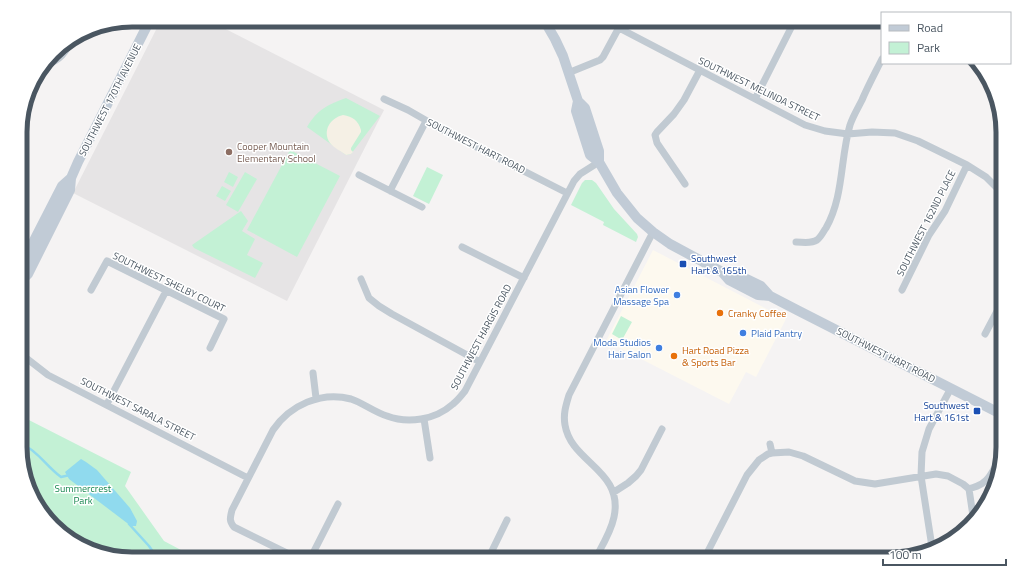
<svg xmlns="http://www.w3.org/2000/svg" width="1023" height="579" viewBox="0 0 1023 579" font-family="'Titillium Web',sans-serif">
  <rect width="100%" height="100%" fill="#f5f3f3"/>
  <path fill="#fdf9ef" d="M 653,250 L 786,319 L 756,377 L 746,372 L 729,404 L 606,341 Z"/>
  <path fill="#e6e4e5" d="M 161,20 L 208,20 L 384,110 L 287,301 L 73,193 Z"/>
  <path fill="#c3f1d5" d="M 346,98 L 380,116 L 351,154 L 346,155 L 307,127 C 318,109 327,105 346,98 Z
    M 290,150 L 340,176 L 297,257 L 247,230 Z
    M 427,167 L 443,175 L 429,204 L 413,196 Z
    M 229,172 L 238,177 L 233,187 L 224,182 Z
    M 245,172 L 257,179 L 238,212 L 226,205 Z
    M 585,180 L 592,180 L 596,183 L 614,209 L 637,234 L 638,237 L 636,242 L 603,225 L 604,222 L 571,205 L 582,183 Z
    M 222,186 L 231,191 L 225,201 L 216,196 Z
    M 241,211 L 248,221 L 242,231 L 255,239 L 247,255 L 263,263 L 255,278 L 194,248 L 192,245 Z
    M 621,316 L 632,322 L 622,340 L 612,334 Z
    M 21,416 L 131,472 L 125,486 L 164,541 L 198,559 L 132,559 L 76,544 L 39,509 L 21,461 Z"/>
  <path fill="#f5f0e5" d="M 343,115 C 353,117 358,120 361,130 L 361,132 L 351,148 L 351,150 L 353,152 L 351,154 L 346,155 C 341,151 334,148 330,143 C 322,131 330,118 343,115 Z"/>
  <path fill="#90daee" d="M 81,459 L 86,462 L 97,470 L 130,508 L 137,521 L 136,526 L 131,526 L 69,479 L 65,472 Z"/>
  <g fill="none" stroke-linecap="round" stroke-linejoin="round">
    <path stroke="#90daee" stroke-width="2.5" d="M 21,443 C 39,452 46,466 61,477 L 70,475
      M 129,524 L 149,546 L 158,559"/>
    <path stroke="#c1cad2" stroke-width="7" d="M 619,28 L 805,125 L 825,131 L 848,134 L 872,132 L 895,133 L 918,141 L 967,165 L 986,177 L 1003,194
      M 46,64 C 60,61 66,52 72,39
      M 568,73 L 600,60 L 603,57 L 623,20
      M 384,99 L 408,110 L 441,129 L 567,193
      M 755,99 L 795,20
      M 359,175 L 422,207
      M 685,184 L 657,143 L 655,135 L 657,132 L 674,114 L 684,100 L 700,70
      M 390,191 L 426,121
      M 796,242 C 803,242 811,244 817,240 C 821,237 823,232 826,228 C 844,196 840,159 850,125 C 853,116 858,108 862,100 C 868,86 875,73 882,59
      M 462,247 L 524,278
      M 361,279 L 369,298 L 379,306 L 392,314 L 480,362
      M 91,290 L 107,261 L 224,319 L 210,348
      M 902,290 L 929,235 L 945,211 L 967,165
      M 985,334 L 1003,300
      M 21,354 L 48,375 L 248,478
      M 313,373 L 316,398
      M 107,404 L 166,291
      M 424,419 L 430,458
      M 770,444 L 772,453 L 789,452 L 803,456 L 855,481 L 875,484 L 936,474 L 948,476 L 963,484 L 969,489 C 974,487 980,486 984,482 C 992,477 998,460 1003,451
      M 969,489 L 973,516
      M 614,492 L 628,483 L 636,476 L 641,470 L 662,429
      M 932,547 L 921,476 L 922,452 L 929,429 L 951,388
      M 299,559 L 234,527 C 229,521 230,518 232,510 L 273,430 C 290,405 321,391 351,399 C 363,403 374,412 387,416 C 408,424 435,420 453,404 C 458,400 461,396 465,391 L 574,181 L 580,174 L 599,162
      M 310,559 L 338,504
      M 488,559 L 507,520
      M 595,559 C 602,546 611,532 614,517 C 624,470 571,463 565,425 C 563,414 566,405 569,395 L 653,232
      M 704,559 L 747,475 L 759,460 L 768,454 L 772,453"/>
    <path stroke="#c1cbd6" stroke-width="10" d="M 544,20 L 555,39 L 563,56 L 578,101 L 585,108 L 599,151 L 599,162
      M 578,101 L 576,111 L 590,155 L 599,162 L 617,193 L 637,218 L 653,232 L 670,244 L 722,272 L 729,280 L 758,295 L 770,296
      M 21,266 L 62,186 L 71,178
      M 722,272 L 732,272 L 761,286 L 770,296 L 797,310 L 1003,415
      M 21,281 L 28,274 L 70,190 L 71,178 L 78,162 L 150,20"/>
  </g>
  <circle fill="#8d6e63" stroke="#fff" stroke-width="1.5" cx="229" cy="152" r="4"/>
  <g fill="#1a4fb4" stroke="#fff" stroke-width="1.5">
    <rect x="679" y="260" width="8" height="8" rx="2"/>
    <rect x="973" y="407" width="8" height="8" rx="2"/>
  </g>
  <g fill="#3f7fe0" stroke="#fff" stroke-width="1.5">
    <circle cx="677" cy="295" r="4"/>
    <circle cx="743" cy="333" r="4"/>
    <circle cx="659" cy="348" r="4"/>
  </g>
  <g fill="#e8710a" stroke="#fff" stroke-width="1.5">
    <circle cx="720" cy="313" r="4"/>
    <circle cx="674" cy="356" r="4"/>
  </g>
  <g text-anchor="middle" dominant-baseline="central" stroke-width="3" stroke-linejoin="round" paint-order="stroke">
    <g font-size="10" fill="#4a5661" stroke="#fff">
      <text transform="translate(759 89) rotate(26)">SOUTHWEST MELINDA STREET</text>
      <text transform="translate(110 100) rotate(-63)">SOUTHWEST 170TH AVENUE</text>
      <text transform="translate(476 146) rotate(27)">SOUTHWEST HART ROAD</text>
      <text transform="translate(926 223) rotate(-63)">SOUTHWEST 162ND PLACE</text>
      <text transform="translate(169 282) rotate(26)">SOUTHWEST SHELBY COURT</text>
      <text transform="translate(481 337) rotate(-62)">SOUTHWEST HARGIS ROAD</text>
      <text transform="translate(886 355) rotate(27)">SOUTHWEST HART ROAD</text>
      <text transform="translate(138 409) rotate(27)">SOUTHWEST SARALA STREET</text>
    </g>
    <g font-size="10" fill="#785e54" stroke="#fff" text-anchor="start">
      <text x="237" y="146">Cooper Mountain<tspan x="237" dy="12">Elementary School</tspan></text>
    </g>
    <g font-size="10" fill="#164399" stroke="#fff" text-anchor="start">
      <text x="691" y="258">Southwest<tspan x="691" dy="12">Hart &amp; 165th</tspan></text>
      <text x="969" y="405" text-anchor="end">Southwest<tspan x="969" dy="12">Hart &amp; 161st</tspan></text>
    </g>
    <g font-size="10" fill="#366cbe" stroke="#fff" text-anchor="end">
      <text x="669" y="289">Asian Flower<tspan x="669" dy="12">Massage Spa</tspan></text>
      <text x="751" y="333" text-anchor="start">Plaid Pantry</text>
      <text x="651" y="342">Moda Studios<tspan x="651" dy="12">Hair Salon</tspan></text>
    </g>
    <g font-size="10" fill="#c56008" stroke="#fff" text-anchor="start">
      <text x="728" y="313">Cranky Coffee</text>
      <text x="682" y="350">Hart Road Pizza<tspan x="682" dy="12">&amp; Sports Bar</tspan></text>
    </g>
    <g font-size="10" fill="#17864f" stroke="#fff">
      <text x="83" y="488">Summercrest<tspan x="83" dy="12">Park</tspan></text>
    </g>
  </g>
  <path d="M0 0H1023V579H0ZM132 27H891A105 105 0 0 1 996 132V447A105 105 0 0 1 891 552H132A105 105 0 0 1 27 447V132A105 105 0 0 1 132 27Z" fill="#fff" fill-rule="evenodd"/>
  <path fill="none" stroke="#4a5661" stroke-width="5" d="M132 27H891A105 105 0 0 1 996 132V447A105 105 0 0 1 891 552H132A105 105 0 0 1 27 447V132A105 105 0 0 1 132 27Z"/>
  <rect x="881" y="12" width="130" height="52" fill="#ffffff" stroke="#b7bbc0"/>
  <rect x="889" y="25" width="20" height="6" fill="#c1cbd6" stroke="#b7bbc0"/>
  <text x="917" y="32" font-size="12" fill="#4a5661">Road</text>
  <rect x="889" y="42" width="20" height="12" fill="#c3f1d5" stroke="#b7bbc0"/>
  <text x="917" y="52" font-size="12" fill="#4a5661">Park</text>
  <path d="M883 559v6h123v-6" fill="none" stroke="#4a5661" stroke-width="2"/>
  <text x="889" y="559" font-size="12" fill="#4a5661" stroke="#ffffff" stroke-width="3" paint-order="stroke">100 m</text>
</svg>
